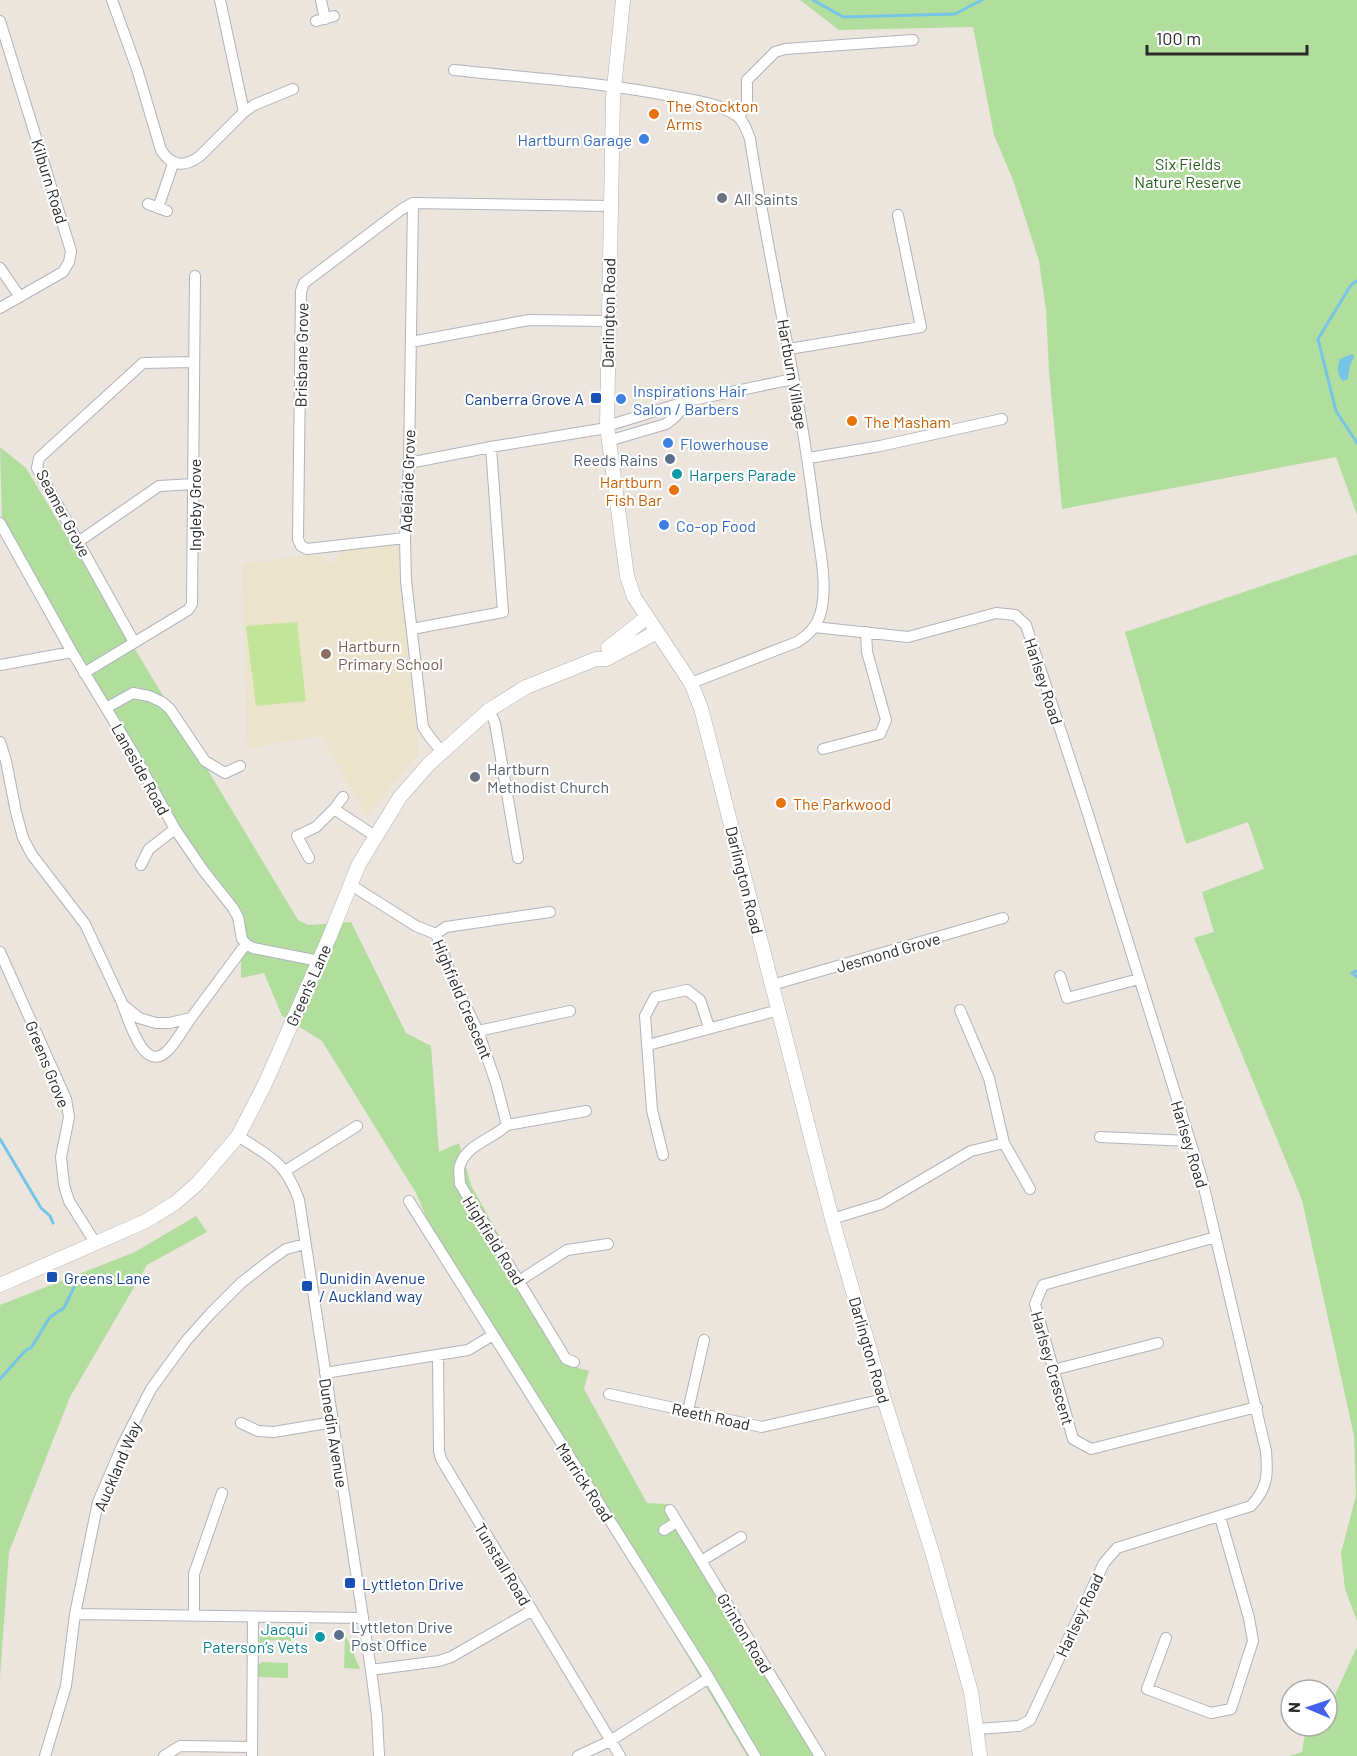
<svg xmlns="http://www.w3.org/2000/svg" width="1357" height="1756" viewBox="0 0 1357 1756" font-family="Barlow,sans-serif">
  <rect width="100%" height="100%" fill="#ebe5dd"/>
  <path fill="#ece3cd" d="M 399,543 L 399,573 L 419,754 L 393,784 L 367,818 L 321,735 L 247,749 L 242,567 L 245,563 L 317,554 L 332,564 L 341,551 Z"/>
  <path fill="#b1de9c" d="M 800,0 L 1357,0 L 1357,515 L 1336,457 L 1062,509 L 1049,371 L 1046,310 L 1039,261 L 1013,180 L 994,135 L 973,27 L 839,30 Z
    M 0,447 L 26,468 L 298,920 L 308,925 L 351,922 L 406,1033 L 431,1046 L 439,1152 L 459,1143 L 471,1185 L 571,1366 L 589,1371 L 584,1389 L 647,1503 L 668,1504 L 824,1756 L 747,1756 L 426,1217 L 416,1193 L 322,1041 L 282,1016 L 264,973 L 241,978 L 241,928 L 238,927 L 174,827 L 2,519 Z
    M 1357,554 L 1357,1621 L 1345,1589 L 1341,1553 L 1356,1495 L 1354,1436 L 1302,1200 L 1194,938 L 1214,932 L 1202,892 L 1264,869 L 1248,822 L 1186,844 L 1125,632 Z
    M 196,1216 L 207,1232 L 147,1265 L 70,1397 L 9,1552 L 0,1677 L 0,1305 L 135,1252 Z
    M 260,1629 L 291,1630 L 291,1641 L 266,1640 L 266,1652 L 259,1650 Z
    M 345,1634 L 360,1669 L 344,1668 Z
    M 1357,1647 L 1357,1756 L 1289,1756 L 1302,1752 L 1306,1726 L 1327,1726 L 1327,1712 Z
    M 262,1662 L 288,1663 L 288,1678 L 258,1677 L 258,1665 Z"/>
  <path fill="#c2e599" d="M 297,622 L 306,701 L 256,706 L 246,626 Z"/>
  <path fill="#76c5e7" d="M 1352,354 L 1354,356 L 1350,366 L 1348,379 L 1343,381 C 1337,376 1337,366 1340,359 Z"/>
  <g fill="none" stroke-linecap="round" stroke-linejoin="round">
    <path stroke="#76c5e7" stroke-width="3" d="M 813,0 L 843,17 L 955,14 L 982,0
      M 1357,281 L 1351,285 L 1318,339 L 1336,411 L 1357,443
      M 1357,971 L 1352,973 L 1357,977
      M 0,1139 L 41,1208 L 50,1216 L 53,1223
      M 0,1379 L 25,1351 L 31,1348 L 50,1317 L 64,1308 L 77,1281"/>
    <defs>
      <path id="street" d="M 112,0 L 137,69 L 161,150 C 171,166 184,168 200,156 L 244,112 L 220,0
        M 321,0 L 325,19
        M 0,21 L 71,251 L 69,262 L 63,272 L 0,308
        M 316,21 L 334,16
        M 454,70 C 528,78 603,82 676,97 C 696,101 719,103 737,116 C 744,121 747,131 750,139 C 769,265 800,389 815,516 C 819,547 829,585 820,615 C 816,628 807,636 797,642 L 691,683
        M 244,112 L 254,105 L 293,89
        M 739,117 L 747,103 L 747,80 L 775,52 L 785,49 L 913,40
        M 413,203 L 409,463 L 405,538 L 406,581 L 423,727 L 429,736 L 442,752
        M 148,204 L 167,211
        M 158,208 L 173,164
        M 0,268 L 20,297
        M 411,342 L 529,320 L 607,321
        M 789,349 L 921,327 L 898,215
        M 607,426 L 688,401 L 793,379
        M 608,441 L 666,424 L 676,416 L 687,402
        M 809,458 L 880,446 L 1002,419
        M 409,463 L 491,447 L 607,428
        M 0,523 L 72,652 L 132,751 L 175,829 L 203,870 L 233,908 L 238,917 L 242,939 L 246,944 L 253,948 L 319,961
        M 405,538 L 307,549 L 301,546 L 298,539 L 301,291 L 304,283 L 402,209 L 413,203 L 610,206
        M 78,542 L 159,486 L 194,484
        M 814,627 L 908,637 L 996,613 L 1015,615 L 1026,625 L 1088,814 L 1202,1179 L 1266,1451 C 1268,1475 1268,1487 1251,1506 L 1117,1548 L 1104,1563 L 1030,1720 L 1019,1726 L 978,1729
        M 412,629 L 503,612 L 491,447
        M 134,642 L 37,468 L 39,458 L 143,363 L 194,362
        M 0,665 L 72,652
        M 84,673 L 188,610 L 192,604 L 195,276
        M 106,708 L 133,693 L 149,696 L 162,702 L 170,709 L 205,761 L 225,773 L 240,766
        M 489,710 L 495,723 L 518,858
        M 0,742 L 6,761 L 16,812 L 23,838 L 32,855 L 85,924 L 123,1005 L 139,1018 L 156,1023 L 169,1023 L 191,1018 L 246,944
        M 823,749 L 880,734 L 886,720 L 867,652 L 866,632
        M 334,809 L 343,797
        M 309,858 L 297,836 L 316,827 L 334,809 L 375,836
        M 141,865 L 149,849 L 175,829
        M 351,885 L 416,926 L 436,934 L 455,985 L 478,1031 L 496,1083 L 507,1125
        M 436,934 L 446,927 L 550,912
        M 0,952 L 66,1099 L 69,1117 L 61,1157 L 64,1185 L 69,1201 L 96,1244
        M 1060,976 L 1067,998 L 1139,979
        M 772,985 L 1003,918
        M 123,1006 C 129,1020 143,1071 165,1053 C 175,1045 183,1029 191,1018
        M 478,1031 L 570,1011
        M 648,1045 L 779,1010
        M 507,1125 C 493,1139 467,1144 460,1165 C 458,1170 460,1178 460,1184 L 566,1359 L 574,1362
        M 507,1125 L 586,1111
        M 238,1136 C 270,1157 285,1161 299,1200 L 371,1670 L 377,1716 L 379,1756
        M 1100,1137 L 1189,1141
        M 1004,1143 L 1030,1189
        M 663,1155 L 652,1110 L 645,1016 L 655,997 L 687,990 L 700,1000 L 709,1027
        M 285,1171 L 357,1126
        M 409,1201 L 709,1678 L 755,1756
        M 832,1219 L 881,1204 L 971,1151 L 1004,1143 L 989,1078 L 960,1010
        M 1216,1237 L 1043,1285 L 1035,1304 L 1073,1439 L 1091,1449 L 1257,1407
        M 519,1281 L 567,1250 L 608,1244
        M 438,1356 L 439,1451 L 441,1459 L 620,1756
        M 1053,1370 L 1158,1343
        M 325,1373 L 468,1350 L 493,1335
        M 609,1394 L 762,1427 L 884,1399
        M 688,1411 L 704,1340
        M 241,1423 L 258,1431 L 274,1432 L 333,1422
        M 670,1510 L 820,1756
        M 664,1530 L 677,1522
        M 701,1561 L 741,1537
        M 75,1614 L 363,1618
        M 194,1616 L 194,1574 L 222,1493
        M 1166,1638 L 1147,1689 L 1211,1713 L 1231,1709 L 1253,1641 L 1249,1618 L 1220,1517
        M 371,1670 L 439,1661 L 451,1657 L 531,1611
        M 45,1756 L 66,1686 L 75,1614 L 98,1502 L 122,1446 L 151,1389 L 186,1341 L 211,1313 L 241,1283 L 269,1261 L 286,1249 L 305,1244
        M 164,1756 L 180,1746 L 252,1747
        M 252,1756 L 253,1617
        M 578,1756 L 610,1741 L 709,1678"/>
      <path id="secondary" d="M 623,0 L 613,98 L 607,426 L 627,576 L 634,597 L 691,683 L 701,708 L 832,1219 L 884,1399 L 933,1555 L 971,1692 L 980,1756
        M 608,648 L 647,617
        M 0,1285 L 146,1221 L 175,1203 L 198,1183 L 238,1136 L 265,1084 L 329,938 L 359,864 L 400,797 L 429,764 L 489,710 L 526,687 L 596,659 L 606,659 L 657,632"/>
    </defs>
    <use href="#street" stroke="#b0b3bd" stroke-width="12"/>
    <use href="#secondary" stroke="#b0b3bd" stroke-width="15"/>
    <use href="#street" stroke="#fff" stroke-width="10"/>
    <use href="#secondary" stroke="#fff" stroke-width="14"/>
  </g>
  <g fill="#e8710a" stroke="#fff" stroke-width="2">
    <circle cx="654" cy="114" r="6"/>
    <circle cx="852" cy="421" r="6"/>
    <circle cx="674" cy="490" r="6"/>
    <circle cx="781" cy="803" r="6"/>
  </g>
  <g fill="#3f7fe0" stroke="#fff" stroke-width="2">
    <circle cx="644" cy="139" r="6"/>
    <circle cx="621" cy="399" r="6"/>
    <circle cx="668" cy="443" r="6"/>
    <circle cx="664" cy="525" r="6"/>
  </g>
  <g fill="#6b7280" stroke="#fff" stroke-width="2">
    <circle cx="722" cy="198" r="6"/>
    <circle cx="475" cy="777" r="6"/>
  </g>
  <g fill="#1a4fb4" stroke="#fff" stroke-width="2">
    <rect x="590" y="392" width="12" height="12" rx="3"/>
    <rect x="46" y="1271" width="12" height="12" rx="3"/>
    <rect x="301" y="1280" width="12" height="12" rx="3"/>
    <rect x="344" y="1577" width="12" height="12" rx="3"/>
  </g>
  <g fill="#5c6f8a" stroke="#fff" stroke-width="2">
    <circle cx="670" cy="459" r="6"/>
    <circle cx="339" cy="1635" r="6"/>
  </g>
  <g fill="#0f9aa8" stroke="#fff" stroke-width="2">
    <circle cx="677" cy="474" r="6"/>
    <circle cx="320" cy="1637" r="6"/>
  </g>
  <circle fill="#8d6e63" stroke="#fff" stroke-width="2" cx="326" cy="654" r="6"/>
  <g text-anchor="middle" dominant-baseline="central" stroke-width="4.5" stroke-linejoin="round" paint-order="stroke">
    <g font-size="16" fill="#c56008" stroke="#fff" text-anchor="start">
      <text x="666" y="105">The Stockton<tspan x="666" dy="18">Arms</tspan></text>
      <text x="864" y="421">The Masham</text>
      <text x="662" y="481" text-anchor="end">Hartburn<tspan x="662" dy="18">Fish Bar</tspan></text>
      <text x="793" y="803">The Parkwood</text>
    </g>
    <g font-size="16" fill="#366cbe" stroke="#fff" text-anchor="start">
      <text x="632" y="139" text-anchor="end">Hartburn Garage</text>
      <text x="633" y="390">Inspirations Hair<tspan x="633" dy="18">Salon / Barbers</tspan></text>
      <text x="680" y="443">Flowerhouse</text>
      <text x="676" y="525">Co-op Food</text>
    </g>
    <g font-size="16" fill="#2a621e" stroke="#fff">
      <text x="1188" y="163">Six Fields<tspan x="1188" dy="18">Nature Reserve</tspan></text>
    </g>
    <g font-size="16" fill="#2a2a2a" stroke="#fff">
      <text transform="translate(50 181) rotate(73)">Kilburn Road</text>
      <text transform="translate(608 313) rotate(-89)">Darlington Road</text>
      <text transform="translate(301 355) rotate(-89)">Brisbane Grove</text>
      <text transform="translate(793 374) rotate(80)">Hartburn Village</text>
      <text transform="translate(407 481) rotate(-88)">Adelaide Grove</text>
      <text transform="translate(194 505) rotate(-90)">Ingleby Grove</text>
      <text transform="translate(64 513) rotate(62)">Seamer Grove</text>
      <text transform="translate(1044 681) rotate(72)">Harlsey Road</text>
      <text transform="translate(141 769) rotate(61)">Laneside Road</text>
      <text transform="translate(745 880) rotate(76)">Darlington Road</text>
      <text transform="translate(888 952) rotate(-16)">Jesmond Grove</text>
      <text transform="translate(308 985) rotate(-66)">Green's Lane</text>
      <text transform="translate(463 999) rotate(67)">Highfield Crescent</text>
      <text transform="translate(48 1064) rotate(68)">Greens Grove</text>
      <text transform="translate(1190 1144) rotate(73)">Harlsey Road</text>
      <text transform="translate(494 1240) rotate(58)">Highfield Road</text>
      <text transform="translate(870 1350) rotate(74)">Darlington Road</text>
      <text transform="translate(1053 1368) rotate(74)">Harlsey Crescent</text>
      <text transform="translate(711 1416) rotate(12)">Reeth Road</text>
      <text transform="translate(334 1433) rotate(81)">Dunedin Avenue</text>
      <text transform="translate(117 1466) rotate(-67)">Auckland Way</text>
      <text transform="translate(585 1482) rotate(57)">Marrick Road</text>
      <text transform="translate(503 1564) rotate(59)">Tunstall Road</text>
      <text transform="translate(1079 1615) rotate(-65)">Harlsey Road</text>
      <text transform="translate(745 1633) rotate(59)">Grinton Road</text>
    </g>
    <g font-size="16" fill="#5b616d" stroke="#fff" text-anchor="start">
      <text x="734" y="198">All Saints</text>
      <text x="487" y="768">Hartburn<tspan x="487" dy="18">Methodist Church</tspan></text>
    </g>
    <g font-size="16" fill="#164399" stroke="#fff" text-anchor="start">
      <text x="584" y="398" text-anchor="end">Canberra Grove A</text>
      <text x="64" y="1277">Greens Lane</text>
      <text x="319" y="1277">Dunidin Avenue<tspan x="319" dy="18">/ Auckland way</tspan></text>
      <text x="362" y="1583">Lyttleton Drive</text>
    </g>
    <g font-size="16" fill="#4e5e75" stroke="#fff" text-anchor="end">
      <text x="658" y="459">Reeds Rains</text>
      <text x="351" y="1626" text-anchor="start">Lyttleton Drive<tspan x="351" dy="18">Post Office</tspan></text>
    </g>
    <g font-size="16" fill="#0d838f" stroke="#fff" text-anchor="start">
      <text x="689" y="474">Harpers Parade</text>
      <text x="308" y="1628" text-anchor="end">Jacqui<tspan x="308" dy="18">Paterson’s Vets</tspan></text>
    </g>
    <g font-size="16" fill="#785e54" stroke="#fff" text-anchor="start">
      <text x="338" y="645">Hartburn<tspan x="338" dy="18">Primary School</tspan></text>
    </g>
  </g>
  <g transform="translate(1309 1708) rotate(272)"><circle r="28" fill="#ffffff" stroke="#aaaaaa" stroke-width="1.5"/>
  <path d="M0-4.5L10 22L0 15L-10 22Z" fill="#4661ee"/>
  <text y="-9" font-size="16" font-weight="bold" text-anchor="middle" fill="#2a2a2a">N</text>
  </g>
  <path d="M1147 45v9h160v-9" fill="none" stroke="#2a2a2a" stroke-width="3"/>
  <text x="1156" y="45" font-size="18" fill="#2a2a2a" stroke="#ffffff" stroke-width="4.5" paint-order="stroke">100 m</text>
</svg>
